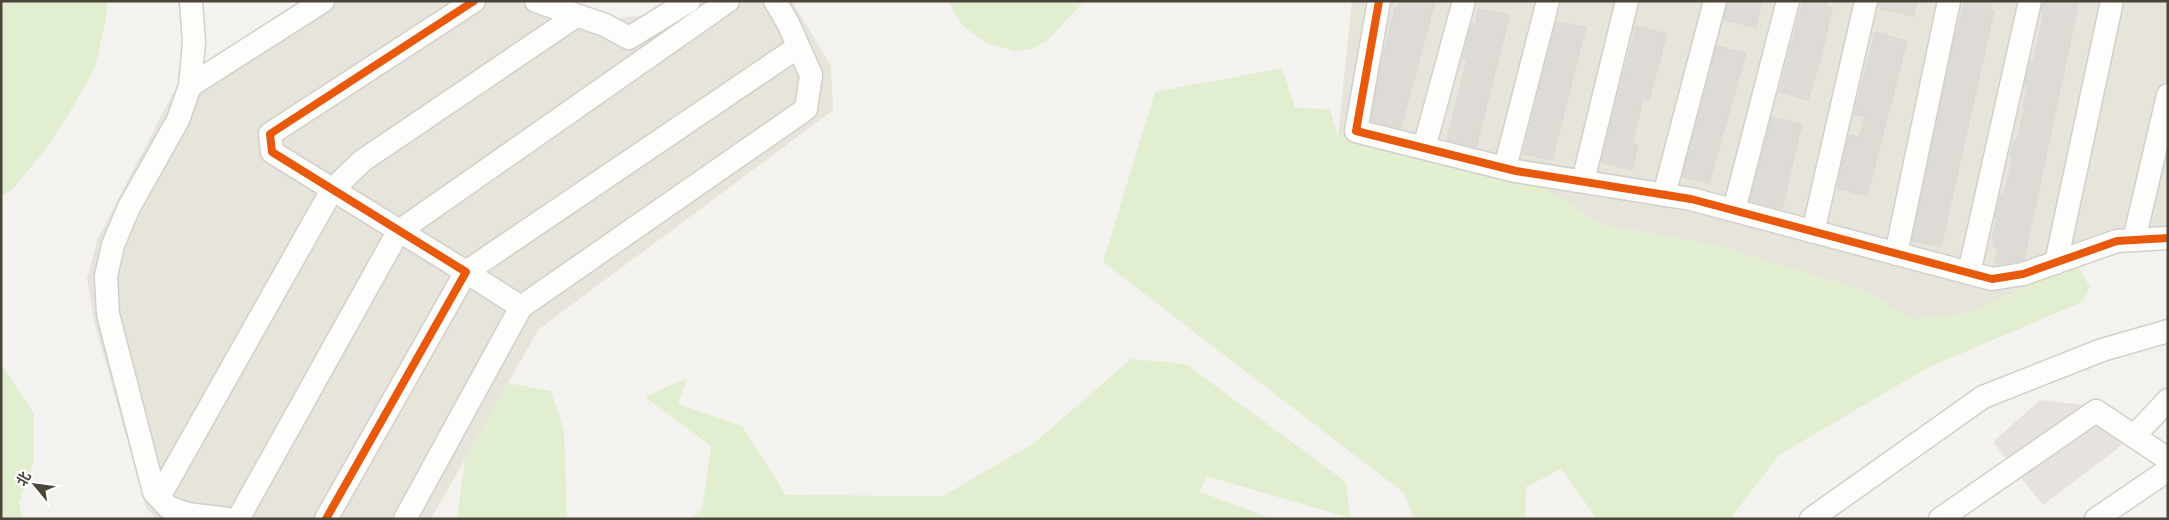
<svg xmlns="http://www.w3.org/2000/svg" width="2169" height="520" viewBox="0 0 2169 520" font-family="'IBM Plex Sans','Noto Sans SC',sans-serif">
  <rect width="100%" height="100%" fill="#f4f2ee"/>
  <path fill="#e7e4dc" d="M 300,1 L 562,1 L 604,19 L 641,16 L 671,1 L 792,1 L 831,66 L 833,110 L 538,330 L 431,519 L 157,519 L 146,508 L 94,321 L 87,279 L 98,238 L 173,93 Z
    M 1352,1 L 2168,1 L 2168,243 L 2108,248 L 1971,313 L 1913,320 L 1868,292 L 1714,245 L 1603,225 L 1536,184 L 1338,137 Z"/>
  <path fill="#e1eecf" d="M 1,1 L 107,1 L 106,20 L 95,67 L 73,107 L 48,146 L 12,190 L 1,196 Z
    M 948,1 L 1084,1 L 1047,41 L 1032,49 L 1015,51 L 986,43 L 962,25 Z
    M 1282,68 L 1295,108 L 1330,109 L 1338,137 L 1536,184 L 1603,225 L 1714,245 L 1868,292 L 1913,320 L 1971,313 L 2076,263 L 2090,287 L 2082,302 L 1929,367 L 1779,455 L 1730,519 L 1597,519 L 1561,469 L 1526,487 L 1525,519 L 1414,519 L 1404,493 L 1103,262 L 1155,92 Z
    M 1131,359 L 1186,364 L 1346,482 L 1350,518 L 1206,476 L 1200,492 L 1273,519 L 691,519 L 702,509 L 711,446 L 645,397 L 687,378 L 678,404 L 742,426 L 786,495 L 943,496 L 1034,443 Z
    M 1,364 L 34,413 L 34,461 L 19,502 L 22,519 L 1,519 Z
    M 508,383 L 551,391 L 564,431 L 567,519 L 457,519 L 465,459 Z"/>
  <path fill="#e6e3df" d="M 2040,400 L 2093,406 L 2122,445 L 2043,505 L 1993,442 Z"/>
  <path fill="#dedbd6" stroke="#dcd9d4" d="M 1400,1 L 1435,1 L 1401,128 L 1371,121 L 1381,64 L 1395,7 L 1398,8 Z
    M 1728,1 L 1762,1 L 1756,27 L 1724,20 Z
    M 1803,1 L 1828,1 L 1826,7 L 1832,8 L 1821,59 L 1808,100 L 1779,92 Z
    M 1879,1 L 1917,1 L 1914,16 L 1878,8 Z
    M 1965,1 L 1993,1 L 1990,10 L 1994,11 L 1941,247 L 1912,241 L 1954,41 Z
    M 2043,1 L 2079,1 L 2024,260 L 2000,264 L 1994,263 L 1998,248 L 1993,246 L 1994,242 L 1992,241 L 1997,219 L 1995,218 L 2001,194 L 2004,194 L 2013,157 L 2010,156 L 2014,140 L 2017,140 L 2025,106 L 2023,106 L 2028,87 L 2024,86 L 2030,61 L 2033,62 L 2044,13 L 2041,13 Z
    M 1478,9 L 1510,15 L 1476,147 L 1447,140 L 1467,59 L 1463,58 L 1472,23 L 1475,24 Z
    M 1556,22 L 1586,27 L 1552,160 L 1523,154 Z
    M 1636,26 L 1667,34 L 1649,100 L 1643,99 L 1632,144 L 1638,145 L 1632,170 L 1601,162 Z
    M 1875,32 L 1907,41 L 1867,196 L 1837,188 L 1849,135 L 1859,137 L 1865,117 L 1854,114 Z
    M 1717,46 L 1746,53 L 1709,183 L 1682,177 Z
    M 1772,117 L 1802,124 L 1782,209 L 1750,201 Z"/>
  <g fill="none" stroke-linecap="round" stroke-linejoin="round">
    <defs>
      <path id="minor" d="M 191,1 L 194,42 L 190,86 L 178,120 L 129,207 L 113,245 L 106,276 L 108,314 L 154,492 L 168,507 L 187,514 L 227,519
        M 536,1 L 605,25 L 629,38 L 689,1
        M 1379,1 L 1356,131 L 1516,171 L 1691,199 L 1992,279 L 2023,274 L 2117,241 L 2168,238
        M 190,86 L 323,1
        M 1424,148 L 1464,1
        M 1505,168 L 1548,1
        M 1583,181 L 1627,1
        M 1664,195 L 1715,1
        M 1734,210 L 1788,1
        M 1813,232 L 1866,1
        M 2134,240 L 2168,95
        M 1896,254 L 1949,1
        M 2056,263 L 2112,1
        M 1969,273 L 2030,1
        M 521,307 L 466,272 L 798,47
        M 2134,436 L 2168,400
        M 159,497 L 332,190 L 362,161 L 576,16
        M 238,519 L 398,232 L 728,1
        M 326,519 L 466,272 L 272,152 L 270,134 L 474,1
        M 405,519 L 521,307 L 806,109 L 811,75 L 788,23 L 775,1
        M 1811,519 L 1983,397 L 2102,350 L 2168,331
        M 1940,519 L 2096,411 L 2168,459
        M 2096,519 L 2168,470"/>
    </defs>
    <use href="#minor" stroke="#d2d0cb" stroke-width="25"/>
    <use href="#minor" stroke="#fdfdfc" stroke-width="22"/>
    <defs>
      <path id="cycleway" d="M 1379,1 L 1356,131 L 1516,171 L 1691,199 L 1992,279 L 2023,274 L 2117,241 L 2168,238
        M 326,519 L 466,272 L 272,152 L 270,134 L 474,1"/>
    </defs>
    <use href="#cycleway" stroke="#fff" stroke-width="11"/>
    <use href="#cycleway" stroke="#e8590c" stroke-width="8"/>
  </g>
  <rect width="2169" height="520" fill="none" stroke="#4b4439" stroke-width="5"/>
  <g transform="translate(35 485) rotate(299)" stroke="#ffffff" stroke-width="4" paint-order="stroke">
  <path d="M0-4L9 19L0 12L-9 19Z" fill="#4b4439"/>
  <text y="-8" font-size="14" font-weight="bold" text-anchor="middle" fill="#4b4439">北</text>
  </g>
</svg>
